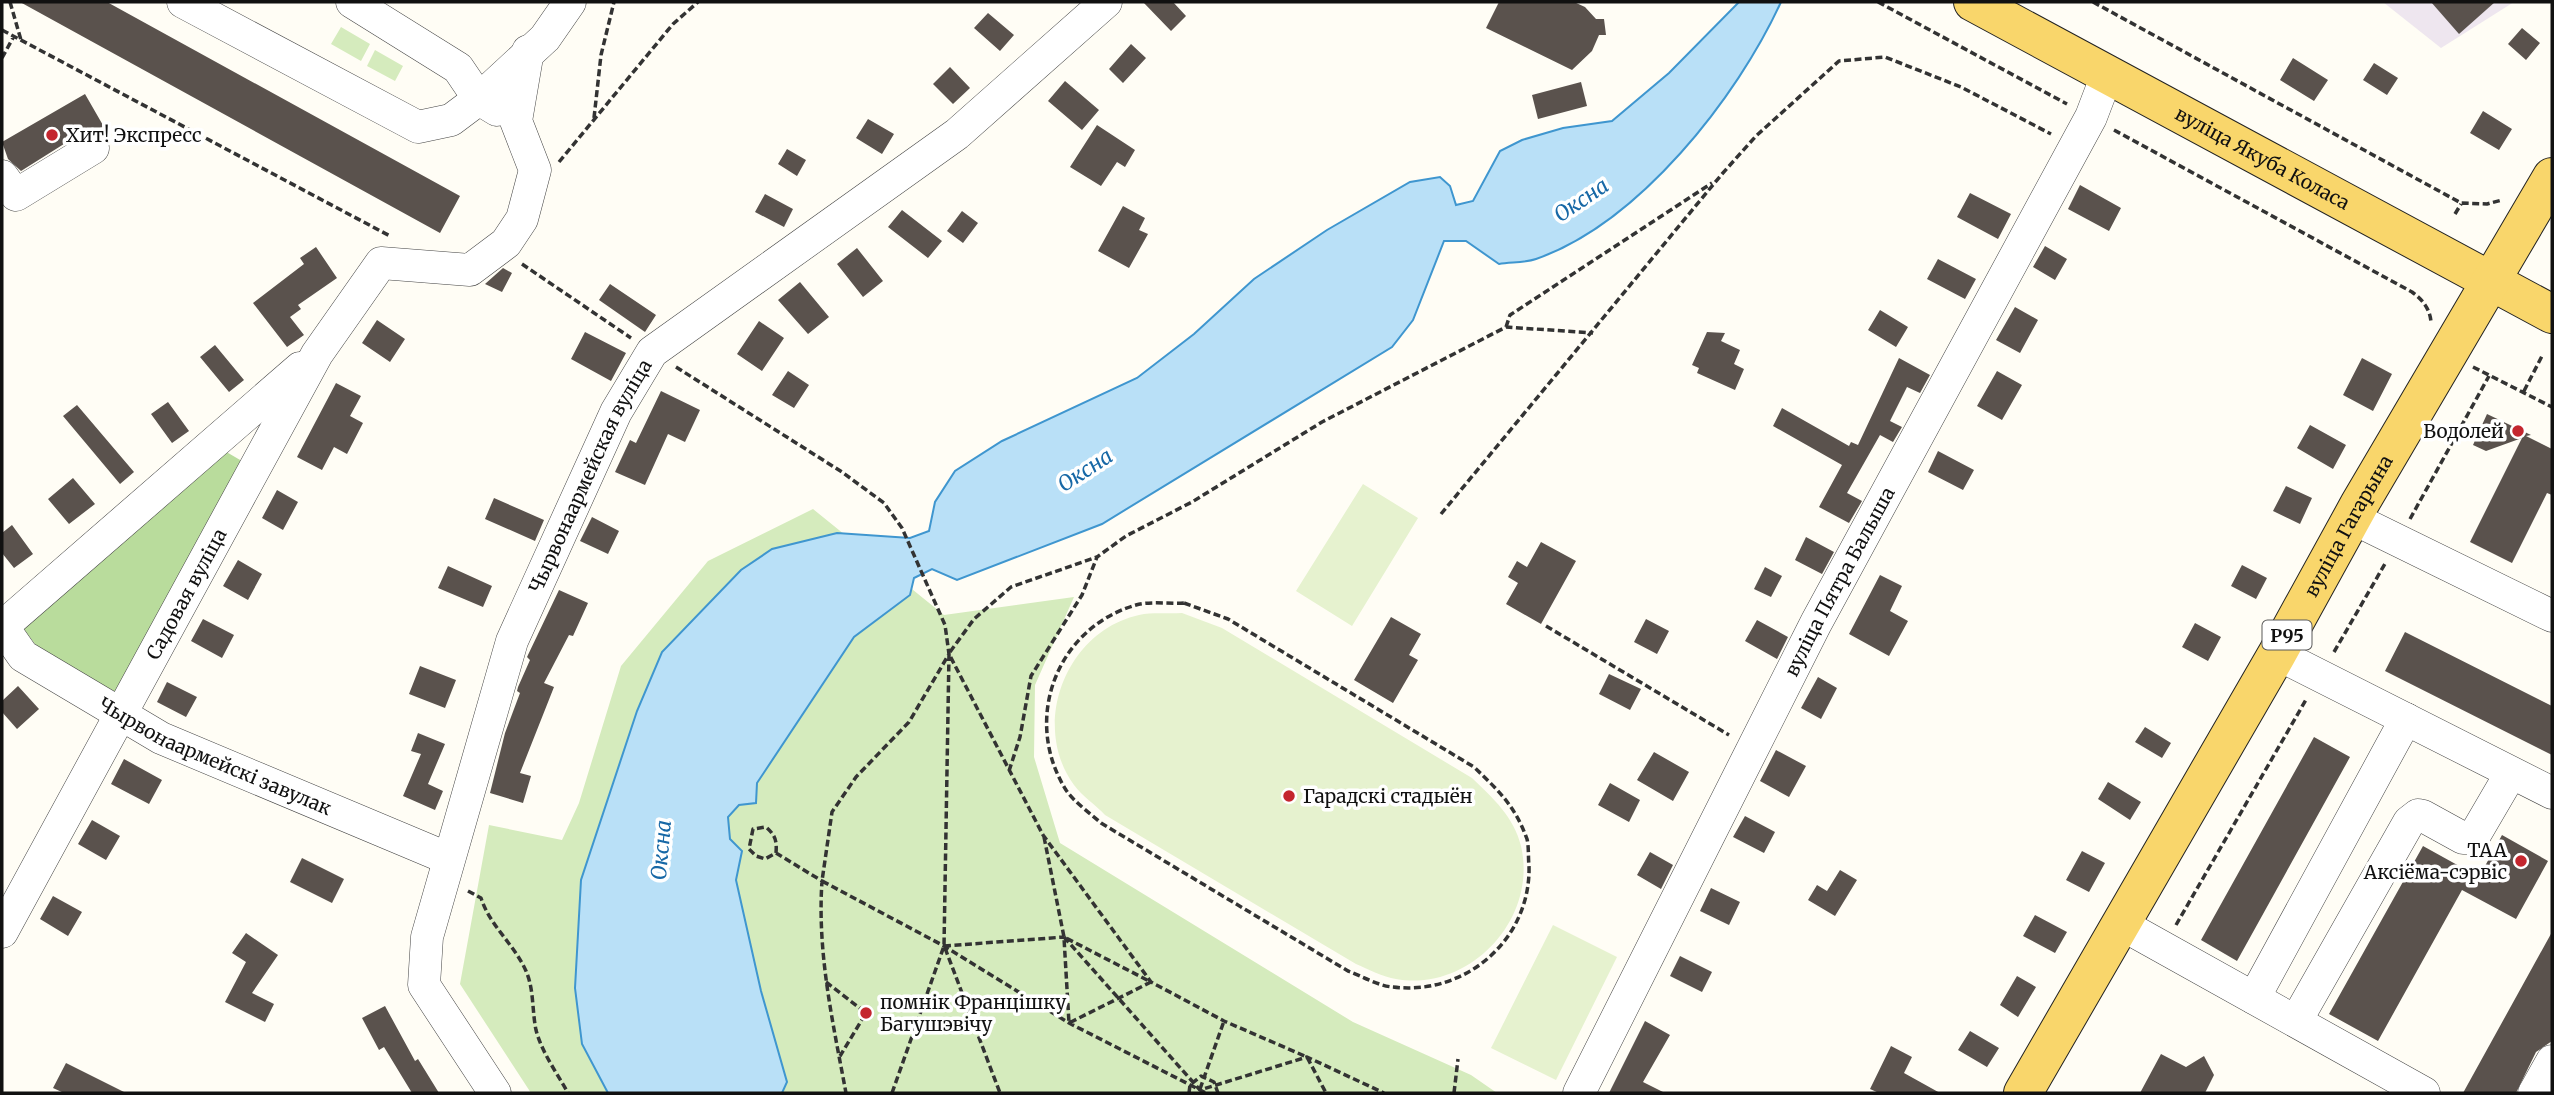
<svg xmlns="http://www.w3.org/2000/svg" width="2554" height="1095" viewBox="0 0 2554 1095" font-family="Merriweather,serif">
  <rect width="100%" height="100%" fill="#fffdf5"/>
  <path fill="#eee6ef" d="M 2383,2 L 2514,2 L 2441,48 Z"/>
  <path fill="#d5ebbd" d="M 341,27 L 370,44 L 361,61 L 331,44 Z
    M 375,50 L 403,66 L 395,81 L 367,66 Z
    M 813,509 L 944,615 L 1074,597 L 1035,685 L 1034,757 L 1060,843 L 1353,1022 L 1471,1075 L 1497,1093 L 531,1093 L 460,984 L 489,825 L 562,840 L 579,803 L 621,666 L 708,561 Z"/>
  <path fill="#b9dc9c" d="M 223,450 L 247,464 L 115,699 L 44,656 L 23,628 Z"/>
  <path fill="#e6f2cf" d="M 1363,484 L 1418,518 L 1352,626 L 1296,591 Z
    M 1182,613 L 1222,628 L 1472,778 C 1493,798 1514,817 1521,846 C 1538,919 1470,992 1396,979 C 1383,977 1368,969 1356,964 L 1105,815 C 1096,805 1082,796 1074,785 C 1030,725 1066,631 1139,615 C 1152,612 1168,614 1182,613 Z
    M 1553,925 L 1617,957 L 1556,1080 L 1491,1048 Z"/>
  <path fill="#b9e0f7" stroke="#3f96cf" stroke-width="2" d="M 1739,2 L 1781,2 C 1737,98 1639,223 1536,259 C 1525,263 1511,262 1499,264 L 1466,241 L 1444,241 L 1413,320 L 1392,347 L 1102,524 L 957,580 L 932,569 L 914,578 L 910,595 L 854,637 L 757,783 L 756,803 L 739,805 L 728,817 L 730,839 L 742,851 L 736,880 L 761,991 L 787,1082 L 782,1093 L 608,1093 L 582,1044 L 575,988 L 581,880 L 637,711 L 662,652 L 741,570 L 772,549 L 837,533 L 910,538 L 929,531 L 935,502 L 955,471 L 1002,441 L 1137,378 L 1194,334 L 1254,279 L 1327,230 L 1410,182 L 1440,177 L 1450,186 L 1456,205 L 1473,201 L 1500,151 L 1522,140 L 1563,128 L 1612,121 L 1669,73 Z"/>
  <path fill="#5a524d" d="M 20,2 L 107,2 L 460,196 L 440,233 Z
    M 1143,2 L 1173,2 L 1186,16 L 1171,31 Z
    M 1499,2 L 1574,2 L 1585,7 L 1596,19 L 1604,19 L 1606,35 L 1599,35 L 1592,51 L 1572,70 L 1486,28 Z
    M 2431,2 L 2495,2 L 2459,34 Z
    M 988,13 L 1014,35 L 1000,51 L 974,28 Z
    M 2522,28 L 2540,43 L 2526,60 L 2508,44 Z
    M 1131,44 L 1146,58 L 1123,83 L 1109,69 Z
    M 2293,58 L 2328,80 L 2314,101 L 2280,80 Z
    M 2374,63 L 2398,78 L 2387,95 L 2363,80 Z
    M 950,67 L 970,88 L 953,104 L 933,84 Z
    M 1065,81 L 1099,110 L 1082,130 L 1048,101 Z
    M 1581,82 L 1587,106 L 1538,119 L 1532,95 Z
    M 85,94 L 104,127 L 83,132 L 21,171 L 8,159 L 2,142 Z
    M 2483,111 L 2512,129 L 2499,150 L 2470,133 Z
    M 868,119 L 894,134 L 882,154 L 856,138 Z
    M 1097,125 L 1135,150 L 1125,167 L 1117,162 L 1101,186 L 1070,167 Z
    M 787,149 L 806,160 L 797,176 L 778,164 Z
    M 2080,185 L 2121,208 L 2109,231 L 2068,209 Z
    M 1970,193 L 2011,214 L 1998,239 L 1957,217 Z
    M 765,194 L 793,209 L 784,227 L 755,212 Z
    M 1123,206 L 1145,218 L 1139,230 L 1148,234 L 1129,268 L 1098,251 Z
    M 902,210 L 942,241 L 928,258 L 888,227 Z
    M 962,211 L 978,223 L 963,243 L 947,231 Z
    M 2045,246 L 2067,259 L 2055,280 L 2033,267 Z
    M 316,247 L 337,278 L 298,305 L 301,309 L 290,317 L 304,335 L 287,347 L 253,303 L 304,264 L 300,258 Z
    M 857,248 L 883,281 L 863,297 L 837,264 Z
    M 1938,259 L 1976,279 L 1965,299 L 1927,279 Z
    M 503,268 L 512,273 L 502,292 L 485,284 Z
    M 800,282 L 829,317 L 808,334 L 778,300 Z
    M 610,284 L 656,315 L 645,332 L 599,300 Z
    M 2015,307 L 2038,320 L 2020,353 L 1996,340 Z
    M 1880,310 L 1908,327 L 1896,347 L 1868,330 Z
    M 377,320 L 405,339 L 390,362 L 362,343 Z
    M 759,321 L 784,338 L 762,371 L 737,354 Z
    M 585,332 L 626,353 L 611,381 L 571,359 Z
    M 1707,332 L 1725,333 L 1721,341 L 1740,350 L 1734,364 L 1744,369 L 1735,390 L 1697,373 L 1699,368 L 1692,365 Z
    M 215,345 L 244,380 L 229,392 L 200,357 Z
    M 1899,358 L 1930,375 L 1920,393 L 1907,387 L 1890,421 L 1902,427 L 1893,442 L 1880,435 L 1847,493 L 1862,501 L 1849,523 L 1819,507 L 1842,465 L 1773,426 L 1782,408 L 1849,446 L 1851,442 L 1858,445 Z
    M 2362,358 L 2392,374 L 2373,411 L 2343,395 Z
    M 788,371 L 809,385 L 794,408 L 772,395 Z
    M 1997,371 L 2022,385 L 2002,420 L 1977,406 Z
    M 336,383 L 361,396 L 350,416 L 363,423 L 347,454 L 334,447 L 322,470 L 297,457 Z
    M 661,391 L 700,410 L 685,442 L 668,434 L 645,485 L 615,472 L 630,440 L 636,443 Z
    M 168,402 L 189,431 L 172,443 L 151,414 Z
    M 77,405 L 134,472 L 120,484 L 63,416 Z
    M 2487,414 L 2531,435 L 2526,436 L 2552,449 L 2552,495 L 2547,493 L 2512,563 L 2470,542 L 2522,438 L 2486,451 L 2473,445 Z
    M 2310,425 L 2346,445 L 2333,469 L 2297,448 Z
    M 1938,451 L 1974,470 L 1963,490 L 1928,472 Z
    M 73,478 L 95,504 L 69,524 L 48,499 Z
    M 2286,486 L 2312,498 L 2300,524 L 2273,511 Z
    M 277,490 L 298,502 L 283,530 L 262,518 Z
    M 494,498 L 544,520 L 535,541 L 485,519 Z
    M 592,517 L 619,531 L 608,554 L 580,541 Z
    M 12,525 L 33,554 L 14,568 L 2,553 L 2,533 Z
    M 1806,537 L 1834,552 L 1822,574 L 1795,560 Z
    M 1541,542 L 1576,561 L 1541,624 L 1506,604 L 1518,583 L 1508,577 L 1517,561 L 1527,567 Z
    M 238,560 L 262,574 L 248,600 L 223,586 Z
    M 2242,565 L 2267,578 L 2256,599 L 2231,586 Z
    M 448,566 L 492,586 L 483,607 L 438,588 Z
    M 1765,567 L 1782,576 L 1771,597 L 1754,589 Z
    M 1880,575 L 1902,586 L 1890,611 L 1908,621 L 1889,656 L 1849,634 Z
    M 559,590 L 588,603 L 573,636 L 569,635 L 544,683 L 554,687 L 520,773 L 531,776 L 523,803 L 490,793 L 505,733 L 520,693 L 517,691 L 518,687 L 530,660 L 527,657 Z
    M 1391,617 L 1421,634 L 1409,655 L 1418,660 L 1393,703 L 1354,680 Z
    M 203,619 L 234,635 L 222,658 L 191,641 Z
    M 1646,619 L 1669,631 L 1657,654 L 1634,642 Z
    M 1757,620 L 1788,637 L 1777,659 L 1745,641 Z
    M 2195,623 L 2221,637 L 2208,661 L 2182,647 Z
    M 2405,632 L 2552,706 L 2552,755 L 2385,671 Z
    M 420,666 L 456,680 L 445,708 L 409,694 Z
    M 1609,674 L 1641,689 L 1630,710 L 1599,694 Z
    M 1818,677 L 1837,688 L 1821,719 L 1801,708 Z
    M 167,682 L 197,697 L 186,717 L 157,702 Z
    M 18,686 L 39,709 L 17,729 L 2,712 L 2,701 Z
    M 2145,727 L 2171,743 L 2162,758 L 2135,742 Z
    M 418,733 L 445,744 L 428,784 L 443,791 L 435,810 L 403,796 L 421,754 L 411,751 Z
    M 2314,737 L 2350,757 L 2237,961 L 2201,940 Z
    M 1776,750 L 1806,766 L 1789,797 L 1760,781 Z
    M 1654,752 L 1689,772 L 1673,801 L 1637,780 Z
    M 124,759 L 162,780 L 149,804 L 111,784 Z
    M 2108,782 L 2141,802 L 2130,820 L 2098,799 Z
    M 1610,783 L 1640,800 L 1629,822 L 1598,805 Z
    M 1745,816 L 1775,832 L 1764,853 L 1733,837 Z
    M 92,820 L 120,836 L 106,860 L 78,844 Z
    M 2502,835 L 2548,861 L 2516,919 L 2462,890 L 2378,1041 L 2329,1014 L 2423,846 L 2479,877 Z
    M 2082,851 L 2105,863 L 2089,892 L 2066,880 Z
    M 1650,852 L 1673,865 L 1661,889 L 1637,875 Z
    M 302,858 L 344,879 L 332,903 L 290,882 Z
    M 1840,870 L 1857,880 L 1835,916 L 1808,900 L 1817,885 L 1827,891 Z
    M 1711,888 L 1740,902 L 1729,925 L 1700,911 Z
    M 53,896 L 82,912 L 68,936 L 40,919 Z
    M 2035,915 L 2067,932 L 2055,953 L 2023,936 Z
    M 2552,932 L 2552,1041 L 2536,1052 L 2516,1093 L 2463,1093 Z
    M 246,933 L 278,955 L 252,993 L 274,1004 L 265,1022 L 225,1002 L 246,962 L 232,953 Z
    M 1680,956 L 1712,972 L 1702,992 L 1670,976 Z
    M 2017,976 L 2036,987 L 2018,1017 L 2000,1005 Z
    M 385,1006 L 415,1061 L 418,1059 L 439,1093 L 412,1093 L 384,1047 L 379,1050 L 362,1018 Z
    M 1645,1021 L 1670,1035 L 1643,1082 L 1665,1093 L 1609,1093 Z
    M 1970,1031 L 1999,1048 L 1987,1067 L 1958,1050 Z
    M 1891,1046 L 1912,1057 L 1904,1073 L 1940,1093 L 1879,1093 L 1870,1089 Z
    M 2161,1054 L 2186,1067 L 2204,1056 L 2214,1075 L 2205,1093 L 2140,1093 Z
    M 66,1063 L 126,1093 L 64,1093 L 53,1088 Z"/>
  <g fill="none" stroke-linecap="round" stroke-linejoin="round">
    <defs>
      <g id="minor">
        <path d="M 183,2 L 418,127 L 451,120 L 479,99 L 545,38 L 570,2"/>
        <path d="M 352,2 L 458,68 L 479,99 L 497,110"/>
        <path d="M 2,176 L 16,195 L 93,148"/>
        <path d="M 2352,518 L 2552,616"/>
        <path id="s1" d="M 2,626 L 23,656 L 161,738 L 447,858"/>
        <path d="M 2,627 L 300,368"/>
        <path d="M 2277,654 L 2552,793"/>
        <path d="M 2121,924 L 2424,1093"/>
        <path id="s2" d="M 2,932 L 317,354 L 381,263 L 470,270 L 506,243 L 522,219 L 535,170 L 516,121 L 528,51"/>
        <path d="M 2254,998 L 2406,719"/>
        <path d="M 2296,1021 L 2409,822 L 2418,815 L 2423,816 L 2463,838 L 2473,838 L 2511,773"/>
        <path id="s3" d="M 495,1093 L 424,985 L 427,937 L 512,641 L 616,412 L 652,352 L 957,134 L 1106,2"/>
        <path id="s4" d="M 1579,1093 L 1816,623 L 2091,117 L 2107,75"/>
        <path d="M 2534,1093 L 2552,1061"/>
      </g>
      <g id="major">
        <path id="s5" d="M 1973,2 L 2552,314"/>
        <path id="s6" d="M 2023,1093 L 2277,654 L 2359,505 L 2552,177"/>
      </g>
    </defs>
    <use href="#minor" stroke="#444" stroke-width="33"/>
    <use href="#major" stroke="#222" stroke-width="40"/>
    <path stroke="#333" stroke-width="3.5" stroke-dasharray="7 3.5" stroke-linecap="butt" d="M 10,2 L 21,40
      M 1878,2 L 2067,104
      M 2093,2 L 2461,203 L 2487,204 L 2502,200
      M 2,30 L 390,236
      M 2,58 L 14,36
      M 594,118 L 601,55 L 614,2
      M 2114,130 L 2412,292 C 2423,300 2430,309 2431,322
      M 559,162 L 673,24 L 698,2
      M 2455,214 L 2461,204
      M 522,264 L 631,338
      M 1506,327 L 1510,315 L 1712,183
      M 676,367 L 842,472 L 884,503 L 902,528 L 945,625 L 949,654 L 909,722 L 856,777 L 832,812 L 822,881 L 944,946 L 1069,1023 L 1206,1093
      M 2473,367 L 2552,407
      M 2524,391 L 2542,356
      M 1441,514 L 1722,174 L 1756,136 L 1839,61 L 1885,57 L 1961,87 L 2051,134
      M 2410,519 L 2489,376
      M 1184,603 L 1228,619 L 1474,767 C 1499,791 1515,806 1527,839 C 1529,847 1528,857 1529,866 C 1531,939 1466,996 1393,987 C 1378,986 1362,976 1348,971 L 1101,823 C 1090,813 1074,802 1066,790 C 1022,720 1056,628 1136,605 C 1150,601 1169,604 1184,603 Z
      M 1546,626 L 1729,735
      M 950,652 L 974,619 L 1011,587 L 1097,557
      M 2334,652 L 2386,562
      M 1009,771 L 1020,737 L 1031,676 L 1082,595 L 1097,557 L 1126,536 L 1192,502 L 1322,422 L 1506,327 L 1593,333
      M 1044,837 L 1064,937 L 1151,982 L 1069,1023 L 1064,938
      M 776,853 C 777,840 775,835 766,827 L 753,829 L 749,849 L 756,856 L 765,859 L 776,853 L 822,881 C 817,953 833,1023 846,1093
      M 468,891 L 481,898 C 490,926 514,944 526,971 C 534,989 532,1011 536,1030 C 542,1053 557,1073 568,1093
      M 2176,925 L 2307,698
      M 1064,937 L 1200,1090 L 1307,1057 L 1384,1093
      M 944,946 L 1064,937
      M 945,948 L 1000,1093
      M 826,982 L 866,1013 L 840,1056
      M 1200,1089 L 1224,1021
      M 892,1093 L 944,946 L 949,654 L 1043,835 L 1151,982 L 1224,1021 L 1307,1057 L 1326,1093
      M 1189,1093 L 1190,1085 L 1201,1076 L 1214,1082 L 1218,1093
      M 1454,1093 L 1458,1059"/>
    <use href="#minor" stroke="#fff" stroke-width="32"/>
    <use href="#major" stroke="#f9d66b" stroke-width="38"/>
  </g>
  <g fill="#c4262e" stroke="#fff" stroke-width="2.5">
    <circle cx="52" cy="135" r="7"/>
    <circle cx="2518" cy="431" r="7"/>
    <circle cx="1289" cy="796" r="7"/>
    <circle cx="2521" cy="861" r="7"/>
    <circle cx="866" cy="1013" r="7"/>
  </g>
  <g text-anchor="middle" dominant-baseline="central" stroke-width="7" stroke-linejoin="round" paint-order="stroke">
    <rect fill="#fff" stroke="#585858" stroke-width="2" x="2262.5" y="620.5" width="49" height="29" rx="5"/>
    <g font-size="18" font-weight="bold" fill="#111">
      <text x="2287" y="635">Р95</text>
    </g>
    <g font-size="19" fill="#111" stroke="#fff" text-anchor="start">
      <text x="66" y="135">Хит! Экспресс</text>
      <text x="2504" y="431" text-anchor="end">Водолей</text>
      <text x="1303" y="796">Гарадскі стадыён</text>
      <text x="2507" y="850" text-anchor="end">ТАА<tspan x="2507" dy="22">Аксіёма-сэрвіс</tspan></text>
      <text x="880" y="1002">помнік Францішку<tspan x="880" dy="22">Багушэвічу</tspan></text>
    </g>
    <g font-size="19" fill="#111" stroke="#fff">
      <text stroke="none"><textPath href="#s5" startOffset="329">вуліца Якуба Коласа</textPath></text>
      <text stroke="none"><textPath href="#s3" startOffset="668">Чырвонаармейская вуліца</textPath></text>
      <text stroke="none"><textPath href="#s6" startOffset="654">вуліца Гагарына</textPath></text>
      <text stroke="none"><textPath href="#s4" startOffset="574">вуліца Пятра Балыша</textPath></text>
      <text stroke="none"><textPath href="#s2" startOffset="385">Садовая вуліца</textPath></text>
      <text stroke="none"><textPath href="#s1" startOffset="254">Чырвонаармейскі завулак</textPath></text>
    </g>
    <g font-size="21" font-style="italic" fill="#1768a6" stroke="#fff">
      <text transform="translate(1581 200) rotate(-34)">Оксна</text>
      <text transform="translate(1085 470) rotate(-33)">Оксна</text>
      <text transform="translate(661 850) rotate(-85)">Оксна</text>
    </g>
  </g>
  <rect width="2554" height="1095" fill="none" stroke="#111111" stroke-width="7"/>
</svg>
